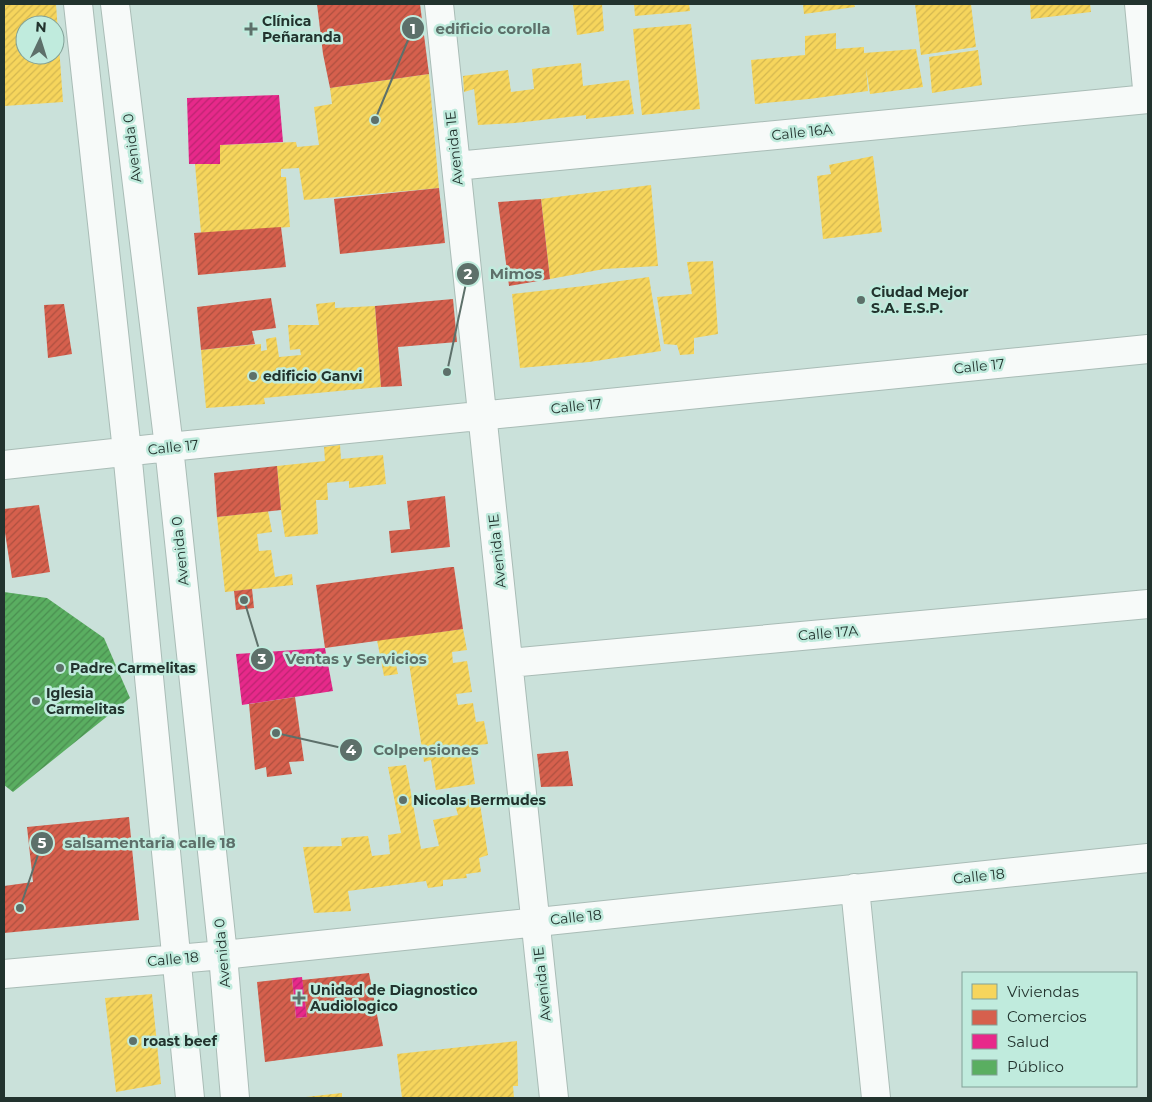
<svg xmlns="http://www.w3.org/2000/svg" width="1152" height="1102" viewBox="0 0 1152 1102" font-family="Montserrat,sans-serif">
  <defs>
    <pattern id="homes-hatch" width="6" height="6" patternUnits="userSpaceOnUse" patternTransform="scale(1.25)"><rect width="6" height="6" fill="#f6d55c"/><path d="M-1 1l2-2M0 6l6-6M5 7l2-2" fill="none" stroke="#d3b750"/></pattern>
    <pattern id="shops-hatch" width="6" height="6" patternUnits="userSpaceOnUse" patternTransform="scale(1.25)"><rect width="6" height="6" fill="#d6604d"/><path d="M-1 1l2-2M0 6l6-6M5 7l2-2" fill="none" stroke="#ad5040"/></pattern>
    <pattern id="health-hatch" width="6" height="6" patternUnits="userSpaceOnUse" patternTransform="scale(1.25)"><rect width="6" height="6" fill="#e7298a"/><path d="M-1 1l2-2M0 6l6-6M5 7l2-2" fill="none" stroke="#bb2471"/></pattern>
    <pattern id="public-hatch" width="6" height="6" patternUnits="userSpaceOnUse" patternTransform="scale(1.25)"><rect width="6" height="6" fill="#5aae61"/><path d="M-1 1l2-2M0 6l6-6M5 7l2-2" fill="none" stroke="#4a8e50"/></pattern>
  </defs>
  <rect width="100%" height="100%" fill="#cae1da"/>
  <path fill="url(#homes-hatch)" fill-rule="evenodd" d="M 4,4 L 56,4 L 63,102 L 4,106 ZM 25,25 L 55,25 L 55,55 L 25,55 Z
    M 573,4 L 602,4 L 604,31 L 577,35 Z
    M 634,4 L 689,4 L 690,11 L 635,16 Z
    M 803,4 L 854,4 L 855,7 L 804,14 Z
    M 915,4 L 971,4 L 976,47 L 921,55 Z
    M 1030,4 L 1090,4 L 1091,12 L 1031,19 Z
    M 691,24 L 700,109 L 642,115 L 633,29 Z
    M 836,33 L 836,49 L 864,47 L 864,53 L 916,49 L 923,87 L 870,94 L 866,68 L 868,91 L 809,99 L 755,104 L 751,60 L 805,55 L 805,36 Z
    M 978,50 L 982,85 L 932,93 L 929,57 Z
    M 581,63 L 583,86 L 629,80 L 634,114 L 586,119 L 586,115 L 515,123 L 478,125 L 474,89 L 464,92 L 463,76 L 508,70 L 511,92 L 534,89 L 532,69 Z
    M 429,74 L 439,188 L 304,200 L 299,168 L 281,169 L 281,177 L 286,177 L 290,227 L 201,233 L 195,164 L 220,164 L 220,145 L 296,142 L 297,147 L 319,145 L 314,107 L 332,104 L 330,88 Z
    M 873,156 L 882,232 L 823,239 L 817,176 L 831,174 L 829,165 Z
    M 651,185 L 658,266 L 604,269 L 550,279 L 541,199 Z
    M 713,261 L 718,334 L 694,338 L 694,354 L 680,355 L 677,345 L 664,344 L 657,297 L 692,294 L 687,262 Z
    M 649,277 L 661,351 L 589,362 L 520,368 L 512,294 L 584,286 Z
    M 335,302 L 335,308 L 375,306 L 381,387 L 264,398 L 265,404 L 206,408 L 201,350 L 261,344 L 261,351 L 267,350 L 266,339 L 276,337 L 279,357 L 301,355 L 300,349 L 290,350 L 288,325 L 319,325 L 316,304 Z
    M 340,445 L 341,459 L 383,455 L 386,484 L 349,488 L 349,481 L 327,483 L 328,500 L 316,500 L 318,534 L 285,537 L 281,510 L 277,466 L 325,461 L 324,447 Z
    M 268,511 L 272,532 L 257,534 L 259,551 L 271,550 L 275,577 L 292,574 L 293,585 L 225,592 L 217,517 Z
    M 463,629 L 467,650 L 452,652 L 453,663 L 467,661 L 472,692 L 456,694 L 458,705 L 473,703 L 476,722 L 484,721 L 488,744 L 477,745 L 479,756 L 471,757 L 475,784 L 436,790 L 431,760 L 424,762 L 409,663 L 396,665 L 398,674 L 384,676 L 377,640 Z
    M 406,765 L 421,849 L 439,846 L 433,820 L 458,815 L 454,801 L 479,798 L 488,855 L 479,858 L 481,872 L 466,874 L 467,878 L 443,880 L 443,886 L 428,888 L 426,881 L 348,891 L 351,911 L 314,913 L 303,847 L 342,846 L 341,838 L 368,836 L 372,856 L 390,854 L 388,835 L 401,833 L 388,767 Z
    M 152,994 L 161,1084 L 116,1092 L 105,998 Z
    M 517,1041 L 518,1086 L 513,1086 L 514,1098 L 402,1098 L 397,1054 Z
    M 342,1093 L 342,1098 L 306,1098 L 306,1097 Z"/>
  <path fill="url(#shops-hatch)" d="M 317,4 L 420,4 L 429,74 L 330,88 L 323,54 Z
    M 439,188 L 445,243 L 340,254 L 334,199 Z
    M 541,199 L 550,279 L 509,286 L 498,202 Z
    M 281,227 L 286,267 L 198,275 L 194,233 Z
    M 271,298 L 276,328 L 252,331 L 255,344 L 201,350 L 197,307 Z
    M 453,299 L 457,342 L 398,347 L 402,386 L 381,387 L 375,306 Z
    M 64,304 L 72,354 L 48,358 L 44,305 Z
    M 277,466 L 281,510 L 217,517 L 214,473 Z
    M 445,496 L 450,547 L 391,553 L 389,531 L 410,529 L 407,501 Z
    M 39,505 L 50,572 L 12,578 L 4,526 L 4,509 Z
    M 451,567 L 454,567 L 463,629 L 325,648 L 316,585 Z
    M 252,589 L 254,608 L 236,610 L 234,591 Z
    M 295,697 L 304,761 L 289,762 L 292,774 L 267,777 L 266,767 L 255,770 L 249,704 Z
    M 568,751 L 573,786 L 541,787 L 537,754 Z
    M 129,817 L 139,920 L 4,933 L 4,886 L 33,882 L 27,827 Z
    M 369,973 L 383,1046 L 265,1062 L 257,982 L 292,978 L 296,1018 L 307,1017 L 302,980 Z"/>
  <path fill="url(#health-hatch)" d="M 279,95 L 283,142 L 220,145 L 220,164 L 189,164 L 187,98 Z
    M 325,648 L 333,691 L 242,705 L 236,654 Z
    M 302,977 L 307,1017 L 296,1018 L 292,978 Z"/>
  <path fill="url(#public-hatch)" d="M 4,592 L 47,598 L 104,638 L 130,698 L 13,792 L 4,785 Z"/>
  <g fill="none" stroke-linecap="round" stroke-linejoin="round">
    <defs>
      <path id="minor" d="M 78,4 L 127,451 L 190,1098
        M 115,4 L 169,447 L 223,955 L 235,1098
        M 439,4 L 554,1098
        M 1139,4 L 1148,99
        M 456,166 L 1148,99
        M 4,465 L 169,447 L 1148,349
        M 509,663 L 1148,604
        M 855,888 L 876,1098
        M 4,974 L 223,955 L 1148,858"/>
    </defs>
    <use href="#minor" stroke="#a9bcb6" stroke-width="30"/>
    <use href="#minor" stroke="#f7faf9" stroke-width="28"/>
  </g>
  <g fill="#5d706a" stroke="#c0ebdd" stroke-width="2">
    <path d="M248.5 21.5h5v5h5v5h-5v5h-5v-5h-5v-5h5z"/>
    <circle cx="861" cy="300" r="5"/>
    <circle cx="253" cy="376" r="5"/>
    <circle cx="60" cy="668" r="5"/>
    <circle cx="36" cy="701" r="5"/>
    <circle cx="403" cy="800" r="5"/>
    <path d="M296.5 990.5h5v5h5v5h-5v5h-5v-5h-5v-5h5z"/>
    <circle cx="133" cy="1041" r="5"/>
  </g>
  <g text-anchor="middle" dominant-baseline="central" stroke-width="5" stroke-linejoin="round" paint-order="stroke">
    <g font-size="14" font-weight="bold" fill="#22332e" stroke="#c0ebdd" text-anchor="start">
      <text x="262" y="21">Clínica<tspan x="262" dy="16">Peñaranda</tspan></text>
      <text x="871" y="292">Ciudad Mejor<tspan x="871" dy="16">S.A. E.S.P.</tspan></text>
      <text x="263" y="376">edificio Ganvi</text>
      <text x="70" y="668">Padre Carmelitas</text>
      <text x="46" y="693">Iglesia<tspan x="46" dy="16">Carmelitas</tspan></text>
      <text x="413" y="800">Nicolas Bermudes</text>
      <text x="310" y="990">Unidad de Diagnostico<tspan x="310" dy="16">Audiologico</tspan></text>
      <text x="143" y="1041">roast beef</text>
    </g>
    <g font-size="14" fill="#22332e" stroke="#c0ebdd">
      <text transform="translate(802 132) rotate(-6)">Calle 16A</text>
      <text transform="translate(132 148) rotate(-97)">Avenida 0</text>
      <text transform="translate(454 148) rotate(-96)">Avenida 1E</text>
      <text transform="translate(979 366) rotate(-6)">Calle 17</text>
      <text transform="translate(576 406) rotate(-6)">Calle 17</text>
      <text transform="translate(173 447) rotate(-6)">Calle 17</text>
      <text transform="translate(180 551) rotate(-96)">Avenida 0</text>
      <text transform="translate(497 551) rotate(-96)">Avenida 1E</text>
      <text transform="translate(828 633) rotate(-5)">Calle 17A</text>
      <text transform="translate(979 876) rotate(-6)">Calle 18</text>
      <text transform="translate(576 917) rotate(-6)">Calle 18</text>
      <text transform="translate(222 953) rotate(-95)">Avenida 0</text>
      <text transform="translate(173 959) rotate(-5)">Calle 18</text>
      <text transform="translate(542 984) rotate(-96)">Avenida 1E</text>
    </g>
  </g>
  <path fill="none" stroke="#5d706a" stroke-width="2" d="M375 120L413 28M447 372L468 274M244 600L262 659M276 733L351 750M20 908L42 843"/>
  <g fill="#5d706a" stroke="#c0ebdd" stroke-width="2">
    <circle cx="375" cy="120" r="5"/>
    <circle cx="447" cy="372" r="5"/>
    <circle cx="244" cy="600" r="5"/>
    <circle cx="276" cy="733" r="5"/>
    <circle cx="20" cy="908" r="5"/>
    <circle cx="413" cy="28" r="12"/>
    <circle cx="468" cy="274" r="12"/>
    <circle cx="262" cy="659" r="12"/>
    <circle cx="351" cy="750" r="12"/>
    <circle cx="42" cy="843" r="12"/>
  </g>
  <g font-size="15" text-anchor="middle" font-weight="bold" fill="#fff">
    <text x="413" y="34">1</text>
    <text x="468" y="279">2</text>
    <text x="262" y="664">3</text>
    <text x="351" y="755">4</text>
    <text x="42" y="848">5</text>
  </g>
  <g font-size="15" text-anchor="middle" font-weight="bold" fill="#5d706a" stroke="#c0ebdd" stroke-width="5" stroke-linejoin="round" paint-order="stroke">
    <text x="493" y="34">edificio corolla</text>
    <text x="516" y="279">Mimos</text>
    <text x="356" y="664">Ventas y Servicios</text>
    <text x="426" y="755">Colpensiones</text>
    <text x="150" y="848">salsamentaria calle 18</text>
  </g>
  <rect width="1152" height="1102" fill="none" stroke="#22332e" stroke-width="10"/>
  <rect x="962" y="972" width="175" height="115" fill="#c0ebdd" stroke="#81a197"/>
  <rect x="972" y="984" width="25" height="15" fill="#f6d55c" stroke="#81a197"/>
  <text x="1007" y="997" font-size="15" fill="#22332e">Viviendas</text>
  <rect x="972" y="1010" width="25" height="15" fill="#d6604d" stroke="#81a197"/>
  <text x="1007" y="1022" font-size="15" fill="#22332e">Comercios</text>
  <rect x="972" y="1034" width="25" height="15" fill="#e7298a" stroke="#81a197"/>
  <text x="1007" y="1047" font-size="15" fill="#22332e">Salud</text>
  <rect x="972" y="1060" width="25" height="15" fill="#5aae61" stroke="#81a197"/>
  <text x="1007" y="1072" font-size="15" fill="#22332e">Público</text>
  <g transform="translate(40 40) rotate(4)"><circle r="24" fill="#c0ebdd" stroke="#81a197"/>
  <path d="M0-4L9 19L0 12L-9 19Z" fill="#5d706a"/>
  <text y="-8" font-size="14" font-weight="bold" text-anchor="middle" fill="#22332e">N</text>
  </g>
</svg>
